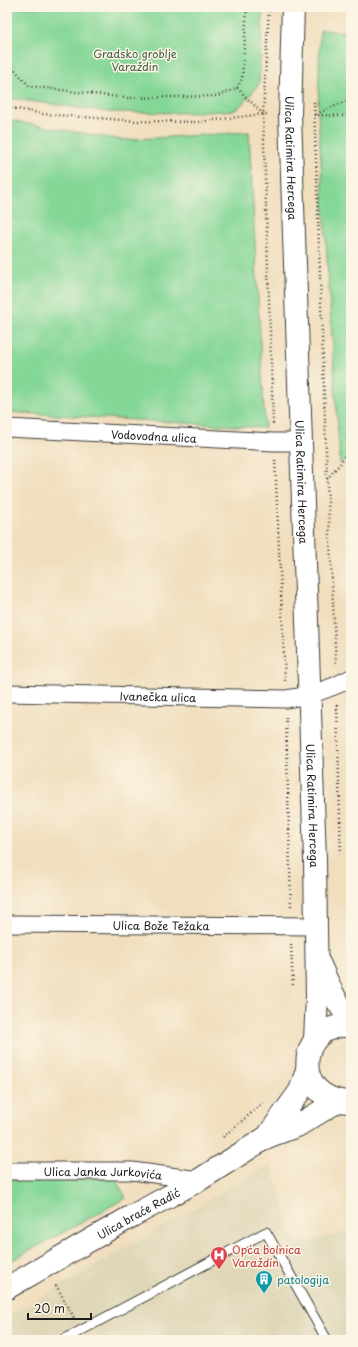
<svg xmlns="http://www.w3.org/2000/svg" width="358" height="1347" viewBox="0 0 358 1347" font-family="'Playpen Sans',sans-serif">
  <rect width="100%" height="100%" fill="#fcf5e5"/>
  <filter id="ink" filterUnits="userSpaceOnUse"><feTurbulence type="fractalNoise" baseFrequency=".025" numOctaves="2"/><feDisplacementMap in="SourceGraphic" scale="8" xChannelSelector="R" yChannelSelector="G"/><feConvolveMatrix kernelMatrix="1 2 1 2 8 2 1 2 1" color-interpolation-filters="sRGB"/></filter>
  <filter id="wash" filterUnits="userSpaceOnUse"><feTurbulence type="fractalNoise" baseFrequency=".012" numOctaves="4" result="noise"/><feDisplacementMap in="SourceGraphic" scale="16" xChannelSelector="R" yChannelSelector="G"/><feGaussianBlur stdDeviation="0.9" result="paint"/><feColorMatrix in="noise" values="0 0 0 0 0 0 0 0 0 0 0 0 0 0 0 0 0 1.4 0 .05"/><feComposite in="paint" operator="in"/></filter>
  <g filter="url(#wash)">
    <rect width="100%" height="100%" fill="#f0debd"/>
    <path fill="#dfd7b7" d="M 271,1164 L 295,1244 L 351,1231 L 351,1340 L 7,1340 L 7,1317 Z"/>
    <path fill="#85d798" stroke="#507a5a" d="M 7,7 L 263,7 L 259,84 L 247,99 L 236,110 L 193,113 L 109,112 L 7,98 Z
      M 320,30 L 351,32 L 351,457 L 340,464 L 318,114 Z
      M 7,120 L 122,140 L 249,132 L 265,428 L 7,412 Z
      M 115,1178 L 126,1198 L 7,1263 L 7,1179 Z"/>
  </g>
  <g filter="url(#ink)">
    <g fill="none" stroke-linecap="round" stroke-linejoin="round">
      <defs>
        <path id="lane" d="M 63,1340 L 266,1232 L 327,1340"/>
        <g id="street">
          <path id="s1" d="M 7,428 L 274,442 L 300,442"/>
          <path id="s2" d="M 7,693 L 286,699 C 310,696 329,690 351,678"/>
          <path id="s3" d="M 7,924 L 316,926"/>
          <path id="s4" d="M 7,1171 L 132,1171 L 199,1180"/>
        </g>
        <g id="secondary">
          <path id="s5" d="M 293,7 L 290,115 L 315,860 L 317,996 L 315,1040"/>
          <path d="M 319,963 C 328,982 335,1004 351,1019"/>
          <path d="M 350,1102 C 289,1100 297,1021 351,1026"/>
          <path d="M 267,1137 L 300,1091 L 307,1070"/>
          <path id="s6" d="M 7,1288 L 132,1216 L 199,1180 L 267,1137 L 297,1126 L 338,1101"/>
        </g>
      </defs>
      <use href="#lane" stroke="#3c3934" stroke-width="11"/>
      <use href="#street" stroke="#3c3934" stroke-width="19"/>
      <use href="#secondary" stroke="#3c3934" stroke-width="24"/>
      <path stroke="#3c3934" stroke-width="2.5" stroke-dasharray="1 3" stroke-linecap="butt" d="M 269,7 L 263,114 L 273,424
        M 7,48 L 10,7
        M 7,61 L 29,86 L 126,98 L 218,96 L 237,88 L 242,79 L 247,7
        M 237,88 L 263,114
        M 314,102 L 327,479 L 336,665
        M 7,107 L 43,114 L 136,121 L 198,122 L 263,114 L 269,114
        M 316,114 L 351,99
        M 314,115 L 351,116
        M 275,460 L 285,681
        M 327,479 L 340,464 L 351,445
        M 337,705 L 341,857
        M 286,717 L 291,908
        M 291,944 L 293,987
        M 223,1137 L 263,1103
        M 56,1285 L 74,1318
        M 68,1306 L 74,1318"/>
      <use href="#lane" stroke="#fff" stroke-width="9"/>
      <use href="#street" stroke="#fff" stroke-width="17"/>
      <use href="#secondary" stroke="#fff" stroke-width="22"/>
    </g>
  </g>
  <defs>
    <symbol id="hospital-pin" viewBox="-11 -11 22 30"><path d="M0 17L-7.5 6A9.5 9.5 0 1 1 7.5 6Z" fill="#e0444e" stroke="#fcf5e5"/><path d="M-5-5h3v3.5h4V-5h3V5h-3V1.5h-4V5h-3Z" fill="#fff"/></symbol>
    <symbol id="building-pin" viewBox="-11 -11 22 30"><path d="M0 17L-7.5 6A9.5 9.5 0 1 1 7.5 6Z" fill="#0f9aa8" stroke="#fcf5e5"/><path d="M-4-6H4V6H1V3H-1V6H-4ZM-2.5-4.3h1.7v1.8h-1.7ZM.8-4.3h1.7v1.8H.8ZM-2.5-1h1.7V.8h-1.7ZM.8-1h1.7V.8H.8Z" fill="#fff"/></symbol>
  </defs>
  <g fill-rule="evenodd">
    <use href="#hospital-pin" x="209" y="1245" width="20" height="27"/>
    <use href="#building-pin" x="254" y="1269" width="20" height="27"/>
  </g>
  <g text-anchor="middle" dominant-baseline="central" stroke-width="3" stroke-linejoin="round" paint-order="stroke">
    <g font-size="11" fill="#415d47" stroke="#fcf5e5">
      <text x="135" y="53">Gradsko groblje<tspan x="135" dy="13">Varaždin</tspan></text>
    </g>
    <g font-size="11" fill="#1c1c1c" stroke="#fcf5e5">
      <text stroke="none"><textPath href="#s5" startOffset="151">Ulica Ratimira Hercega</textPath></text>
      <text stroke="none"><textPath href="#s1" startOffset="147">Vodovodna ulica</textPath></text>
      <text stroke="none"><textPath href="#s5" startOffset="475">Ulica Ratimira Hercega</textPath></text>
      <text stroke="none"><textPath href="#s2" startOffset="151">Ivanečka ulica</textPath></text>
      <text stroke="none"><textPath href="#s5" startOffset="799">Ulica Ratimira Hercega</textPath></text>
      <text stroke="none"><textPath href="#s3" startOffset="154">Ulica Bože Težaka</textPath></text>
      <text stroke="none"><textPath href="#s4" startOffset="96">Ulica Janka Jurkovića</textPath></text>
      <text stroke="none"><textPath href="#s6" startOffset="151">Ulica braće Radić</textPath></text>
    </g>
    <g font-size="11" fill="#be3a42" stroke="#fcf5e5" text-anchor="start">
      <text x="232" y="1249">Opća bolnica<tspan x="232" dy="13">Varaždin</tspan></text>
    </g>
    <g font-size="11" fill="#0d838f" stroke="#fcf5e5" text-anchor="start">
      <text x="277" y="1279">patologija</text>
    </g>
  </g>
  <rect width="358" height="1347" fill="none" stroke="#fcf5e5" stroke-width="24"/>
  <path d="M28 1313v6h63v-6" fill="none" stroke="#1c1c1c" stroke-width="2"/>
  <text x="34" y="1313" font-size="12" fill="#1c1c1c" stroke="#fcf5e5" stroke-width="3" paint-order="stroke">20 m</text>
</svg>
